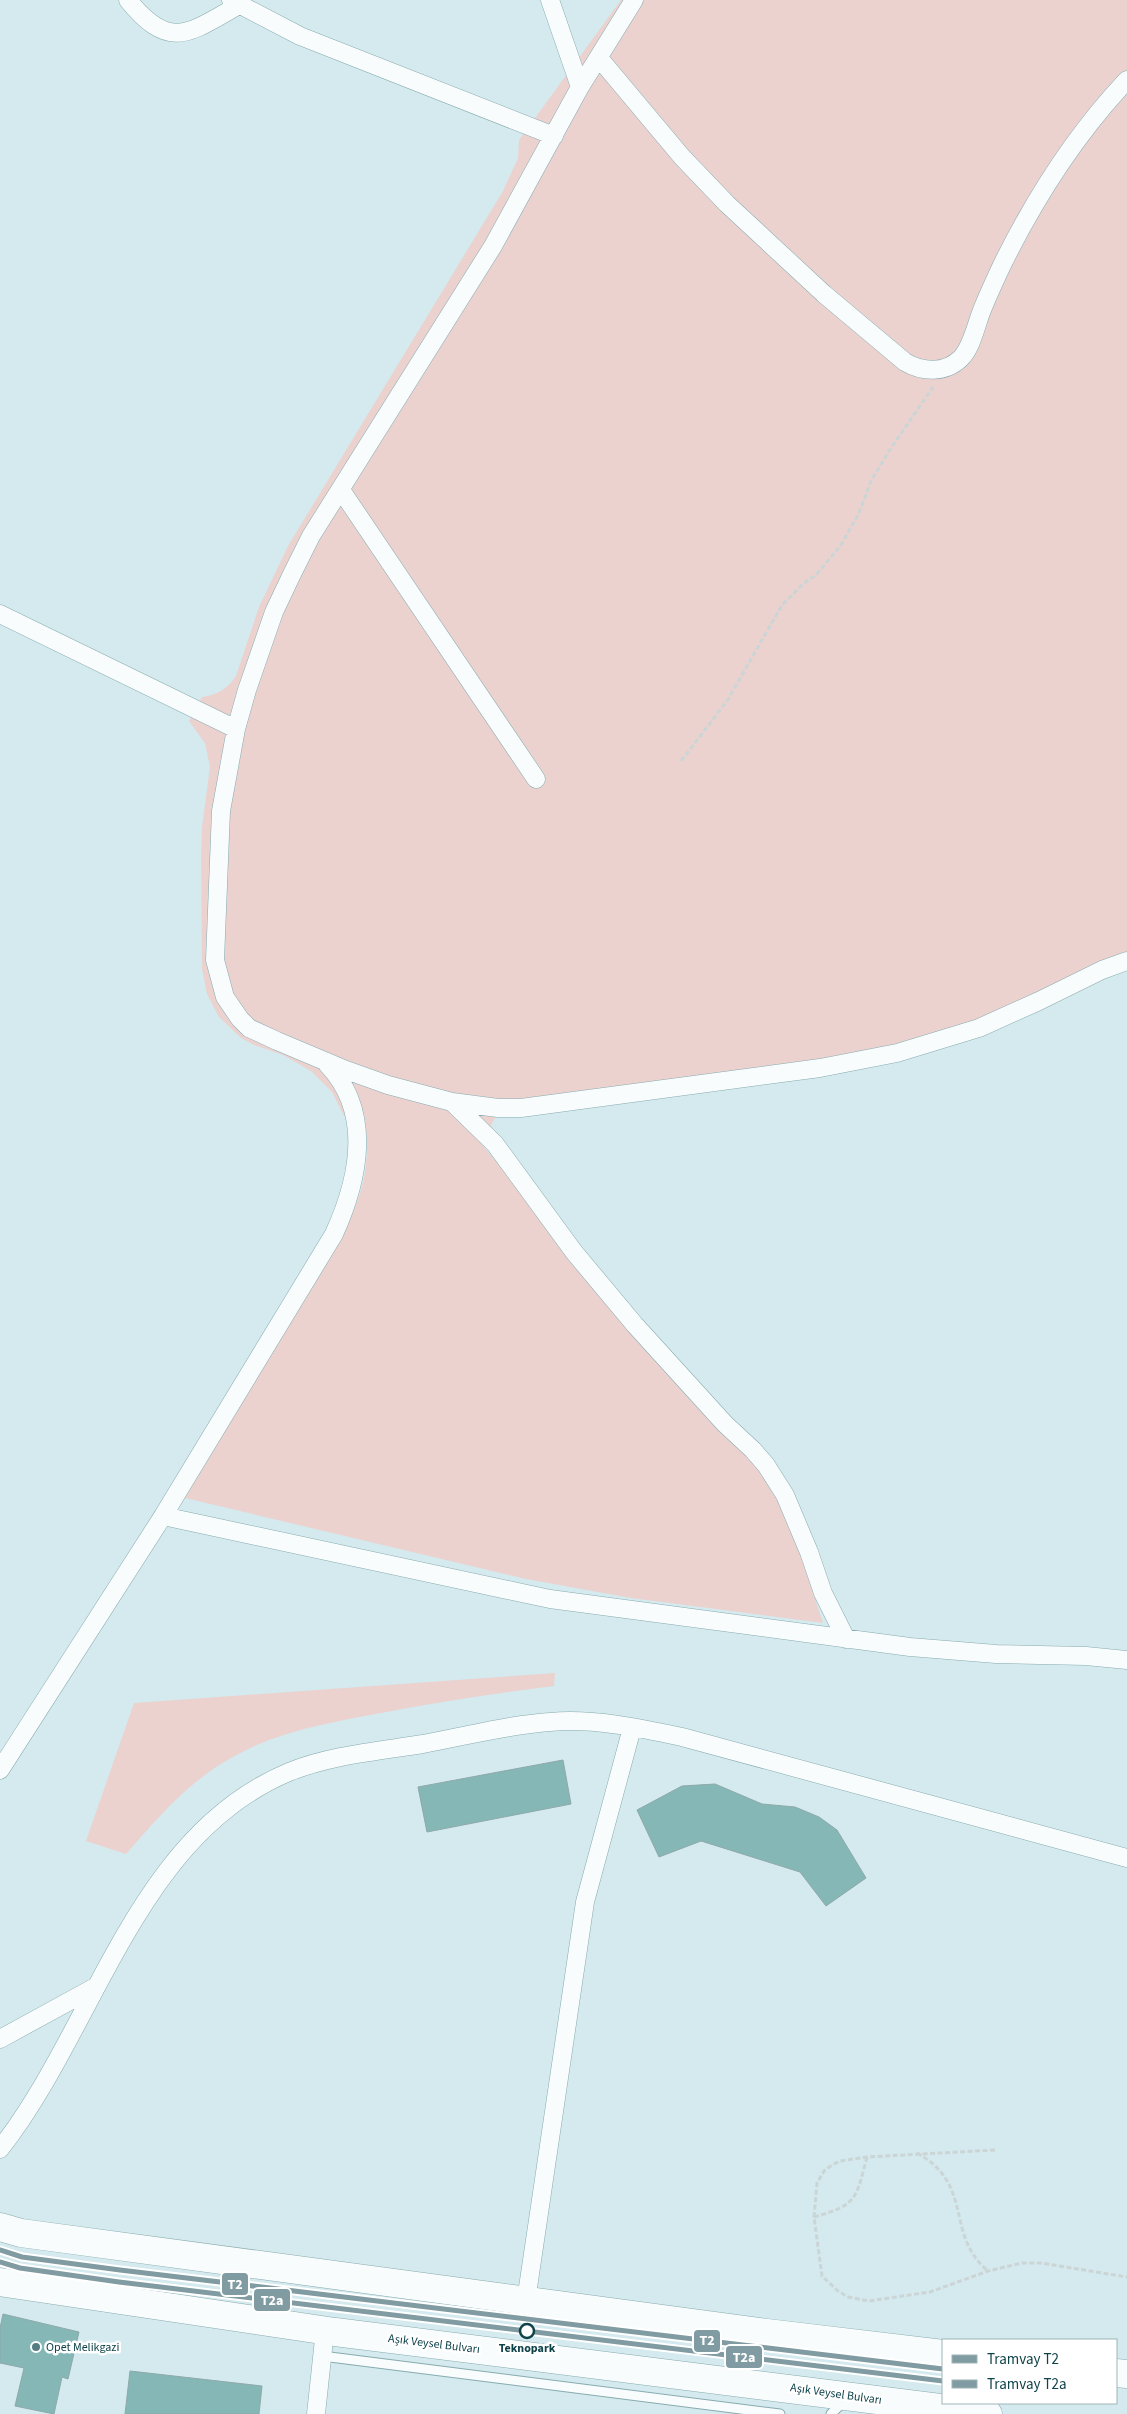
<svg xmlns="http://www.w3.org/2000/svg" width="1127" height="2414" viewBox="0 0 1127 2414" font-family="'Source Sans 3',sans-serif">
  <rect width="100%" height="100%" fill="#d4eaee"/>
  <path fill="#ebd2cf" d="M 621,0 L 1127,0 L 1127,964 L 955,1040 L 497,1115 L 491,1125 L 494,1132 L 479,1141 L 712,1418 L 757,1463 L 789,1520 L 823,1623 L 631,1598 L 526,1579 L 185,1498 L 347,1224 C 366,1188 371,1155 364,1114 L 344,1116 L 332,1092 L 311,1071 L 283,1055 L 254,1045 L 241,1038 L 219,1017 L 207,994 L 202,969 L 201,855 L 202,827 L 210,767 L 205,743 L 189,721 L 202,697 C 217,695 227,689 236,676 L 259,607 L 288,546 L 503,191 L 518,158 L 519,140 Z
    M 555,1673 L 554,1686 C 496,1693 439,1702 381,1713 C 328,1723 273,1732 226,1761 C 186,1784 156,1820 126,1854 L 86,1841 L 134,1703 Z"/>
  <path fill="#85b7b7" stroke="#8ea9aa" d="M 563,1760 L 571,1804 L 427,1832 L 418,1787 Z
    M 715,1784 L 762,1804 L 795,1807 L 819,1817 L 837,1830 L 866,1878 L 826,1906 L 800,1872 L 701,1841 L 659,1857 L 637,1810 L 682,1786 Z
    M 3,2314 L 79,2332 L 68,2379 L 62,2377 L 54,2414 L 15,2406 L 24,2368 L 0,2363 L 0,2328 Z
    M 130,2371 L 262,2386 L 259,2414 L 125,2414 Z"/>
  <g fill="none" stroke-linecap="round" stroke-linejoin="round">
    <defs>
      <path id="lane" d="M 322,2356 L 780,2414
        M 831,2414 L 843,2402"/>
      <path id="street" d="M 128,0 C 170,52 189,33 239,5
        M 231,0 L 300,36 L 554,136
        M 550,0 L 580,87
        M 634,0 L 580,87 L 493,246 L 311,536 L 292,574 L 274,612 L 247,690 L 236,729 L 221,811 L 215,960 L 225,997 L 240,1019 L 249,1028 L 277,1041 L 346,1070 L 388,1085 L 452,1102 L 498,1108 L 521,1108 L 820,1068 L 897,1053 L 979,1028 L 1039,1001 L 1102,970 L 1127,961
        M 599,58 L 682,157 L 727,204 L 824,294 L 905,362 C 922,372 945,374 961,358 C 972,347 976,325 982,310 C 988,295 995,280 1002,265 C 1035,198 1076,134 1127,80
        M 341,490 L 536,779
        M 0,614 L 236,729
        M 452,1102 L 495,1144 L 574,1252 L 635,1325 L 725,1424 L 753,1450 L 766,1465 L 785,1495 L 809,1552 L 823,1593 L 846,1639
        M 163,1516 L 550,1599 L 910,1647 L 996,1654 L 1086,1656 L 1127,1660
        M 0,1770 L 163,1516 L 334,1234 C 359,1179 373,1112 327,1064
        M 0,2039 L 97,1986
        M 0,2149 C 96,2027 135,1836 289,1772 C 331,1755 379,1751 423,1744 C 465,1736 508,1725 550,1722 C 593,1718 640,1728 682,1737 L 1127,1858
        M 526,2301 L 585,1902 L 632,1728
        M 316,2414 L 325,2330"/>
      <path id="primary" d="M 0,2227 L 21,2233 L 767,2333 L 943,2354
        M 0,2282 L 335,2332 L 988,2414
        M 1116,2373 L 1127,2374"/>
    </defs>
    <use href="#lane" stroke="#87abb0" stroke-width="11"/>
    <use href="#street" stroke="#87abb0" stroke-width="19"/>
    <use href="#primary" stroke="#87abb0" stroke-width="29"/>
    <path stroke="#ccd5d6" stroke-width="3" stroke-dasharray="5 2.5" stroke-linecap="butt" d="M 681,761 L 727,701 L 782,605 L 803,584 L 816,575 L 841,545 L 859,513 L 871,481 L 889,451 L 933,387
      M 995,2150 L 867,2157 L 840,2161 L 832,2165 L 824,2171 L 817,2183 L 814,2217 L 822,2276 L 838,2291 L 848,2297 L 869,2301 L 930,2292 L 988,2271 L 1022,2263 L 1041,2263 L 1127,2277
      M 917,2153 C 975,2185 944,2234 988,2271
      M 814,2217 C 858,2205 856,2198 867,2157"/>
    <use href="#lane" stroke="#f9fcfc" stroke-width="9"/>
    <use href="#street" stroke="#f9fcfc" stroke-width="18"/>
    <use href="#primary" stroke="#f9fcfc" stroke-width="28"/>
    <defs>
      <path id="tram-1" d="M 0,2250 L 22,2257 L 120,2270 L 943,2369"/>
      <path id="tram-2" d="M 0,2262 L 20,2268 L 119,2282 L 943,2381"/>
    </defs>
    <use href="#tram-1" stroke="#fff" stroke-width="9"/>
    <use href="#tram-2" stroke="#fff" stroke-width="9"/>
    <use href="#tram-1" stroke="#809ba1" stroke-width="5"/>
    <use href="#tram-2" stroke="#809ba1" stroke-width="5"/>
  </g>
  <circle fill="#fff" stroke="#0f434a" stroke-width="2.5" cx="527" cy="2331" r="7"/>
  <circle fill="#547d83" stroke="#fff" stroke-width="2" cx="36" cy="2347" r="5"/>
  <g text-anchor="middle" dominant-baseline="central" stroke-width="5" stroke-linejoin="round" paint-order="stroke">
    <g font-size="12" fill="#0f434a" stroke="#fff">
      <text transform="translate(434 2344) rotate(7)">Aşık Veysel Bulvarı</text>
      <text transform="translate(836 2394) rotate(8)">Aşık Veysel Bulvarı</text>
    </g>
    <g font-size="12" fill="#0f434a" stroke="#fff" text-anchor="start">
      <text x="46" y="2347">Opet Melikgazi</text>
    </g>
    <g font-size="12" font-weight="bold" fill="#0f434a" stroke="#fff">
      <text x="527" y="2348">Teknopark</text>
    </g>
  </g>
  <g stroke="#fff" stroke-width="2">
    <rect x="221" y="2272" width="28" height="24" rx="5" fill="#809ba1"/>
    <rect x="253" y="2288" width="38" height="24" rx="5" fill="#809ba1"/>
    <rect x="693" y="2329" width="28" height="24" rx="5" fill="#809ba1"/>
    <rect x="725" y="2345" width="38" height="24" rx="5" fill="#809ba1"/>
  </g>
  <g font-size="14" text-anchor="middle" font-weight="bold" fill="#fff">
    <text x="235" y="2289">T2</text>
    <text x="272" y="2305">T2a</text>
    <text x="707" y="2345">T2</text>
    <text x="744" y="2362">T2a</text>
  </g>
  <rect x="942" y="2339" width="175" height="65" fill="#ffffff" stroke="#9fb4b7"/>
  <rect x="952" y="2355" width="25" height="8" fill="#809ba1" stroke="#9fb4b7"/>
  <text x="987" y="2364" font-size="15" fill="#0f434a">Tramvay T2</text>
  <rect x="952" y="2380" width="25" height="8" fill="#809ba1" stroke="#9fb4b7"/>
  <text x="987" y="2389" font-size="15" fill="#0f434a">Tramvay T2a</text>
</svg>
